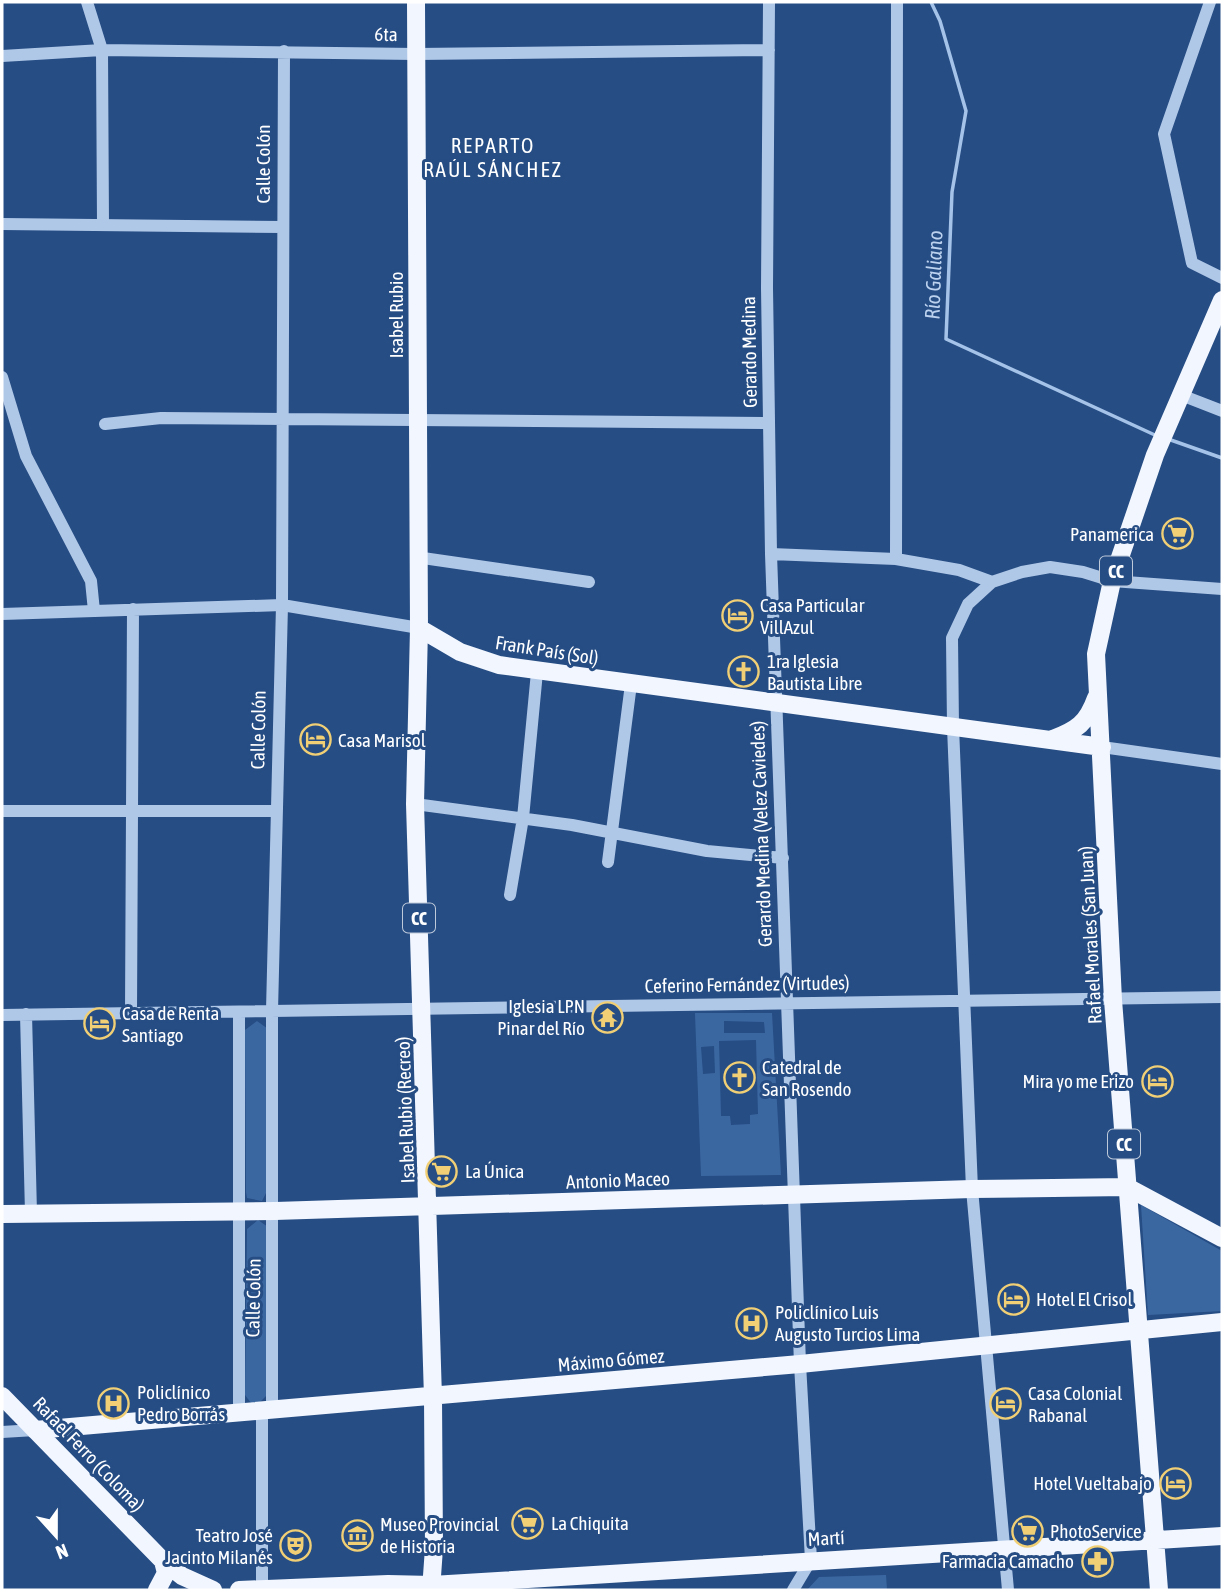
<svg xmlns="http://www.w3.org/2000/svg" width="1224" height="1592" viewBox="0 0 1224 1592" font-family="'Asap Condensed',sans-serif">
  <rect width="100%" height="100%" fill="#264d84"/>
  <path fill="#3b67a1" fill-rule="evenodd" d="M 695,1013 L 772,1013 L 781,1175 L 701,1176 ZM 724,1021 L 764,1022 L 765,1033 L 724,1033 ZM 756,1040 L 758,1114 L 750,1115 L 750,1124 L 731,1125 L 730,1116 L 721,1116 L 719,1041 ZM 714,1046 L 715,1073 L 703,1074 L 701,1047 Z
    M 257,1021 L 268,1029 L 266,1193 L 262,1201 L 247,1198 L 246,1192 L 245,1030 Z
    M 1141,1205 L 1222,1251 L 1222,1311 L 1148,1315 Z
    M 258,1220 L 268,1227 L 266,1396 L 260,1402 L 251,1403 L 245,1395 L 247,1229 Z
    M 886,1575 L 887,1590 L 807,1590 L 819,1577 Z"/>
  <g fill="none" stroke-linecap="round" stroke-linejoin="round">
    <path stroke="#a5c3e8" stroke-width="3.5" d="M 931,2 L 940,21 L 966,111 L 952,192 L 946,339 L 1157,436
      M 1168,439 L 1222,458"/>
    <path stroke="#b0c8e8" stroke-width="12" d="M 87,2 L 102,50 L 103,225
      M 769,2 L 767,288 L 771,554 L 800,1364 L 811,1560 L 793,1590
      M 1210,2 L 1164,134 L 1192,263 L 1222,278
      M 2,56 L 102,50 L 416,54 L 769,50
      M 2,224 L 283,227
      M 2,377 L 26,456 L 91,581 L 94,611
      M 1181,395 L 1222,411
      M 105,424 L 161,418 L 769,423
      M 771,554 L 896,559 L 959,570 L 992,582 L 1022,572 L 1050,567 L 1083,572 L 1112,581 L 1222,589
      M 416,557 L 589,582
      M 896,559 L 897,2
      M 992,582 L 968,604 L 952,638 L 953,727 L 972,1189 L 1008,1590
      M 2,614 L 282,605 L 419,628
      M 1102,747 L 1222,764
      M 415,804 L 572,825 L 707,851 L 783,858
      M 2,811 L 277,811
      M 608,862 L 631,684
      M 510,895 L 523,818 L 537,672
      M 239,1012 L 239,1414
      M 131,1013 L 133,609
      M 26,1014 L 31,1213
      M 2,1015 L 1222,997
      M 272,1411 L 272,1011 L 282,605 L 284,51
      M 262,1412 L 262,1589
      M 2,1432 L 35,1430"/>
    <path stroke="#f2f6fe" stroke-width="18" d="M 416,2 L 419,628 L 415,804 L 433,1398 L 434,1548 L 431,1590
      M 419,628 L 460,652 L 499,665 L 1102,747
      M 1053,739 C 1077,730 1087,723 1096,698
      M 2,1214 L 275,1211 L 972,1189 L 1127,1187 L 1222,1238
      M 2,1396 L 163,1561 L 182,1576 L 213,1590
      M 35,1430 L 800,1364 L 1222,1322
      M 157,1590 L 166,1573 L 163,1561
      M 239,1590 L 388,1584 L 432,1585 L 1222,1536
      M 1159,1590 L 1113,1000 L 1096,654 L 1112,581 L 1155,455 L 1222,300"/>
  </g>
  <defs>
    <symbol id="supermarket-ring" viewBox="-11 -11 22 22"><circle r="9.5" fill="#264d84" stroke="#f0cf75" stroke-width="1.5"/><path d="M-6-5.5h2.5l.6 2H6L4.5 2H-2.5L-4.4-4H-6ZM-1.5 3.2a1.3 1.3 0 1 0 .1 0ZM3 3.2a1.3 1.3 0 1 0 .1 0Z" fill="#f0cf75"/></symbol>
    <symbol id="hotel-ring" viewBox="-11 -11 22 22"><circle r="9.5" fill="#264d84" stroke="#f0cf75" stroke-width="1.5"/><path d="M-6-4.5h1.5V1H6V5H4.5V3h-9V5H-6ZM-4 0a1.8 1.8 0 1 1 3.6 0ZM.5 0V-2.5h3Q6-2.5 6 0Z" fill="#f0cf75"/></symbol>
    <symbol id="church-ring" viewBox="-11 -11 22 22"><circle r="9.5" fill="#264d84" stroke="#f0cf75" stroke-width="1.5"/><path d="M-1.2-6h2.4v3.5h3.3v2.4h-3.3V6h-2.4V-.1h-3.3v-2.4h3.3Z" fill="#f0cf75"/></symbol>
    <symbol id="temple-ring" viewBox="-11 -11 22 22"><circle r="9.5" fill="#264d84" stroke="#f0cf75" stroke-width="1.5"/><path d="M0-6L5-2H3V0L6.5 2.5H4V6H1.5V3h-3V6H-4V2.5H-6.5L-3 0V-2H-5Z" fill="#f0cf75"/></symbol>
    <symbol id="hospital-ring" viewBox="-11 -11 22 22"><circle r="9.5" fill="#264d84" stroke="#f0cf75" stroke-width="1.5"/><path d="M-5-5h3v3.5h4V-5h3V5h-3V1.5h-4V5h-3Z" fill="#f0cf75"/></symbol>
    <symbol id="museum-ring" viewBox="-11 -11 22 22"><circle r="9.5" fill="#264d84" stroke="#f0cf75" stroke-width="1.5"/><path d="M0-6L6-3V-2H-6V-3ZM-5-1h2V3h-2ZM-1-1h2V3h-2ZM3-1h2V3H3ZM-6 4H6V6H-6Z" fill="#f0cf75"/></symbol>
    <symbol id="theatre-ring" viewBox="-11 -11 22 22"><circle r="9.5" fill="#264d84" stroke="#f0cf75" stroke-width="1.5"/><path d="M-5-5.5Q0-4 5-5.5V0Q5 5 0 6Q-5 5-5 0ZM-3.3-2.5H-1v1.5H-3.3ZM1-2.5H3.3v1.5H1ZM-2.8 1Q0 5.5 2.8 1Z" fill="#f0cf75"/></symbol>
    <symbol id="pharmacy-ring" viewBox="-11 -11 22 22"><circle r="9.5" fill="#264d84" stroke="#f0cf75" stroke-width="1.5"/><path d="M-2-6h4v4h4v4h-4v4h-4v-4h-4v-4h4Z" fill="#f0cf75"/></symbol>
  </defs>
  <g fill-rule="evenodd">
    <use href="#supermarket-ring" x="1160" y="516" width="35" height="35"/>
    <use href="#hotel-ring" x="720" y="598" width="35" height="35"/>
    <use href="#church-ring" x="726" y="654" width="35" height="35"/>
    <use href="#hotel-ring" x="298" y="722" width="35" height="35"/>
    <use href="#temple-ring" x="590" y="1000" width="35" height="35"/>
    <use href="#hotel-ring" x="82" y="1006" width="35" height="35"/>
    <use href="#church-ring" x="722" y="1060" width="35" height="35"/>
    <use href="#hotel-ring" x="1140" y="1064" width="35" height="35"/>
    <use href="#supermarket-ring" x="424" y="1154" width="35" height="35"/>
    <use href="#hotel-ring" x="996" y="1282" width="35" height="35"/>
    <use href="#hospital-ring" x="734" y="1306" width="35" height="35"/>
    <use href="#hospital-ring" x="96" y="1386" width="35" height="35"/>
    <use href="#hotel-ring" x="988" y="1386" width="35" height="35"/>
    <use href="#hotel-ring" x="1158" y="1466" width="35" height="35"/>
    <use href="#supermarket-ring" x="510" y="1506" width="35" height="35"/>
    <use href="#supermarket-ring" x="1010" y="1514" width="35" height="35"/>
    <use href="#museum-ring" x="340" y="1518" width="35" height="35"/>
    <use href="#theatre-ring" x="278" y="1528" width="35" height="35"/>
    <use href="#pharmacy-ring" x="1080" y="1544" width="35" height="35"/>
  </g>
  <g text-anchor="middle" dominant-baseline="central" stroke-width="6" stroke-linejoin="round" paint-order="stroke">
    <g fill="#264d84" stroke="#becada" stroke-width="2">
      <rect x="1100" y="556.5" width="32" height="29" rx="5"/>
      <rect x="403" y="903.5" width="32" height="29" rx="5"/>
      <rect x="1108" y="1129.5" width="32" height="29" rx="5"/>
    </g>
    <g font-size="18" font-weight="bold" fill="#fff">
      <text x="1116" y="571">CC</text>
      <text x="419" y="918">CC</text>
      <text x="1124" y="1144">CC</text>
    </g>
    <g font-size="19" fill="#fff" stroke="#264d84">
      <text transform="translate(386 34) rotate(1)">6ta</text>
      <text transform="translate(263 164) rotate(-90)">Calle Colón</text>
      <text transform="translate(396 315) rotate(-90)">Isabel Rubio</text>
      <text transform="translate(749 352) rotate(-91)">Gerardo Medina</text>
      <text transform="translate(547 650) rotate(9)">Frank País (Sol)</text>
      <text transform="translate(258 730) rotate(-89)">Calle Colón</text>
      <text transform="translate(761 834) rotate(-92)">Gerardo Medina (Velez Caviedes)</text>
      <text transform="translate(1090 935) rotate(-93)">Rafael Morales (San Juan)</text>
      <text transform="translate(747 984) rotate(-1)">Ceferino Fernández (Virtudes)</text>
      <text transform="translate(405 1110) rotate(-92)">Isabel Rubio (Recreo)</text>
      <text transform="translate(618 1180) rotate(-2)">Antonio Maceo</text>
      <text transform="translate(253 1298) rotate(-89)">Calle Colón</text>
      <text transform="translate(611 1360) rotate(-5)">Máximo Gómez</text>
      <text transform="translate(89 1454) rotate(46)">Rafael Ferro (Coloma)</text>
      <text transform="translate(826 1538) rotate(-3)">Martí</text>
    </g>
    <g font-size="19" fill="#fff" stroke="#264d84" text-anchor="start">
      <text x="1154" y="534" text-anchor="end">Panamerica</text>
      <text x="760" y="605">Casa Particular<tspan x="760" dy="22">VillAzul</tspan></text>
      <text x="767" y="661">1ra Iglesia<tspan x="767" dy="22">Bautista Libre</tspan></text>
      <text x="338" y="740">Casa Marisol</text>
      <text x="585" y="1006" text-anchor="end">Iglesia LPN<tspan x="585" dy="22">Pinar del Río</tspan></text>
      <text x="122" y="1013">Casa de Renta<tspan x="122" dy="22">Santiago</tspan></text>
      <text x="762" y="1067">Catedral de<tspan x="762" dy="22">San Rosendo</tspan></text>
      <text x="1134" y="1081" text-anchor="end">Mira yo me Erizo</text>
      <text x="465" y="1171">La Única</text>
      <text x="1036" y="1299">Hotel El Crisol</text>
      <text x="775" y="1312">Policlínico Luis<tspan x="775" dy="22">Augusto Turcios Lima</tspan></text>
      <text x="137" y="1392">Policlínico<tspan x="137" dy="22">Pedro Borrás</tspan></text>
      <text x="1028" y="1393">Casa Colonial<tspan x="1028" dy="22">Rabanal</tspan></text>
      <text x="1152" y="1483" text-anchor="end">Hotel Vueltabajo</text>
      <text x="551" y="1523">La Chiquita</text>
      <text x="380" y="1524">Museo Provincial<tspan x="380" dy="22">de Historia</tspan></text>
      <text x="1050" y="1531">PhotoService</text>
      <text x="273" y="1535" text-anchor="end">Teatro José<tspan x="273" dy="22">Jacinto Milanés</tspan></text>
      <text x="1074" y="1561" text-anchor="end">Farmacia Camacho</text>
    </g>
    <g font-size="21" letter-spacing="2" fill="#fff" stroke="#264d84">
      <text x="493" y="145">REPARTO<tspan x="493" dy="24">RAÚL SÁNCHEZ</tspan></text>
    </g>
    <g font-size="21" font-style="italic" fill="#bcd2ef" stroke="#264d84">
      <text transform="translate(933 275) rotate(-88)">Río Galiano</text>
    </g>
  </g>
  <rect width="1224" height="1592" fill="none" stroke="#ffffff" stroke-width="7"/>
  <g transform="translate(56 1536) rotate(159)" stroke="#264d84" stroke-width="5" paint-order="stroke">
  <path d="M0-5L12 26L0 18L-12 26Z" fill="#ffffff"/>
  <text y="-10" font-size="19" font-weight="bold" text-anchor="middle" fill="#ffffff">N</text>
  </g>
</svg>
